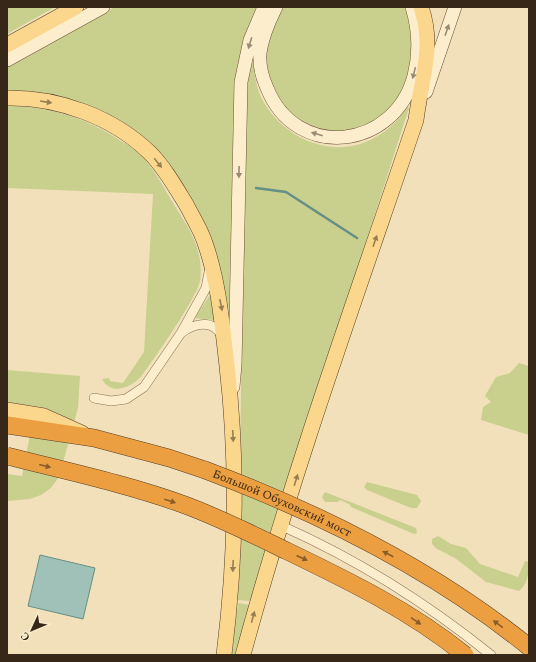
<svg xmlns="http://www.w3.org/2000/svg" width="536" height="662" viewBox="0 0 536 662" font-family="Spectral,serif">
  <rect width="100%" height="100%" fill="#f1e0ba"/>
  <path fill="#c9d08d" d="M 7,7 L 55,7 L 7,34 Z
    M 115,7 L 260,7 L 246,37 L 237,67 L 234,102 L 229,309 L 227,309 L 209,238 L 123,127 L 7,93 L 7,66 Z
    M 283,7 L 406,7 C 418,46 413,90 381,118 C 377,122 369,123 364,125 C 360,127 355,130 350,131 C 319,139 283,116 272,88 C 268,77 264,64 266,52 C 268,36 277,21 283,7 Z
    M 251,63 L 253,63 C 255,75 256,88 262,99 C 282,138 333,161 374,138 C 388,131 398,120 407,107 L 409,108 L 251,601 L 238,600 L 245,102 Z
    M 7,106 C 49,106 87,118 121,141 C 130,146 141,153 147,162 C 158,176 167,193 176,208 C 191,231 204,252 200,281 C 197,297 155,358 143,374 C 133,387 112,397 102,379 L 109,378 L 110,381 L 123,383 L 144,352 L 153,194 L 7,188 Z
    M 210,295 L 212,295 L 215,320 L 194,318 Z
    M 519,363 L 529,366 L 529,435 L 481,420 L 483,407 L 491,402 L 485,396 L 496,377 L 510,373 Z
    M 7,370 L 80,376 L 78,408 L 59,477 L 51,488 L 41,495 L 30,499 L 7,501 L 7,474 L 22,476 L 35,409 L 7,403 Z
    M 367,482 L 417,495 L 421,501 L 417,508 L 411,508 L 367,490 L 364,487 Z
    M 325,492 L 416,528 L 417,533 L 414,534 L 351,507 L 349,504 L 340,500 L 338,502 L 325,502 L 322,497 Z
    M 438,536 L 451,544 L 466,548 L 480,564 L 518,577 L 525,561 L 529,562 C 529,572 528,584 519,591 L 486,582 L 455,558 L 437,549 L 432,544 L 432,539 Z
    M 238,603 L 250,605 L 236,655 L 231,655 Z"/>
  <path fill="#9fc1b7" stroke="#668f85" d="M 40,555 L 95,568 L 83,619 L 28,606 Z"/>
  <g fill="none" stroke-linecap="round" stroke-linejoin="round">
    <path stroke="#668f85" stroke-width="2.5" d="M 256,188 L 286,192 L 357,238"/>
    <defs>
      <path id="minor" d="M 181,333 C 195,323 212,319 222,336
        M 94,398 L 111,401 L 126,399 L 144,387 L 181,333 L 206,288 L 209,272
        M 282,526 C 356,559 428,604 491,655"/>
      <path id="secondary" d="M 276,7 C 269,21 262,37 260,53 C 259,65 262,77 267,88 C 296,161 394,150 414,76 C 420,52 419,30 412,7
        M 7,60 L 103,7
        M 426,92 L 455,7
        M 233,387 L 235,365 L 241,82 L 250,40 L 264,7"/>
      <path id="primary" d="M 7,45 L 76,7
        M 7,98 C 58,97 113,117 150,153 C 165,168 176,188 187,206 C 193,218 201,230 205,243 C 219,283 222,324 227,366 C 238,462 236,559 224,655
        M 7,410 L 44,416 L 82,433
        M 243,655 C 292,474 356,297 416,120 C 421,79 435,48 421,7"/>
      <path id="motorway" d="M 7,425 L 94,438 L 169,458 L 205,470"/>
    </defs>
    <use href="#minor" stroke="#896f53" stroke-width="10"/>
    <use href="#secondary" stroke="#6b5036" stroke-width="14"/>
    <use href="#primary" stroke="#563d28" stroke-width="16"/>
    <use href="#motorway" stroke="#563d28" stroke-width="18"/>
    <use href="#minor" stroke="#fceecd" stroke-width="9"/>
    <use href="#secondary" stroke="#fceecd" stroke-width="13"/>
    <use href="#primary" stroke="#fad78c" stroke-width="15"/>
    <use href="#motorway" stroke="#eb9f40" stroke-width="17"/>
    <defs>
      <g id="motorway-bridge">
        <path d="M 7,456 C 66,471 127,484 185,505 C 220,518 254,535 287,551 C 349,581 411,611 465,655"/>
        <path id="s1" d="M 205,470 C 320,513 434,570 529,647"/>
      </g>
    </defs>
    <use href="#motorway-bridge" stroke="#563d28" stroke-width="18" stroke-linecap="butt"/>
    <use href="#motorway-bridge" stroke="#eb9f40" stroke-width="17"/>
  </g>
  <defs><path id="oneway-solid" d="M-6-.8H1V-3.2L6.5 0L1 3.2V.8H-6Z"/></defs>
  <g fill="#9a8a73">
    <use href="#oneway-solid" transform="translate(447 30) rotate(-71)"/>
    <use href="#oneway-solid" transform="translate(250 43) rotate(107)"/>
    <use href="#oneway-solid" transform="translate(414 73) rotate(104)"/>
    <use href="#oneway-solid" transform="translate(317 134) rotate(-164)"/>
    <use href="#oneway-solid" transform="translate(239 172) rotate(91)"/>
  </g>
  <g fill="#987f52">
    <use href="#oneway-solid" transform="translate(46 102) rotate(9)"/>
    <use href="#oneway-solid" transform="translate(158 163) rotate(51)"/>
    <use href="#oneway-solid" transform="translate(375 241) rotate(-71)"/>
    <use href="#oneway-solid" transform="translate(221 305) rotate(79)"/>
    <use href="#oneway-solid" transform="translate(233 436) rotate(87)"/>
    <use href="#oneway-solid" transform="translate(296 480) rotate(-73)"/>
    <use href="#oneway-solid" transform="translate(233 566) rotate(92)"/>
    <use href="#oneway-solid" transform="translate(253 617) rotate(-75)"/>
  </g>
  <g fill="#885d2b">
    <use href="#oneway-solid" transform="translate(45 466) rotate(14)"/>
    <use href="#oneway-solid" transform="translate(170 501) rotate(17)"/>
    <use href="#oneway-solid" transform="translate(388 554) rotate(-152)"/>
    <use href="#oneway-solid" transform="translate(302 558) rotate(25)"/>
    <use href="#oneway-solid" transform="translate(416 621) rotate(34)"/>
    <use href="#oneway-solid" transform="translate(498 624) rotate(-144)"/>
  </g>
  <g text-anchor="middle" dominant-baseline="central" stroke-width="3" stroke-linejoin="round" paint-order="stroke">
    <g font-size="12" fill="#372719" stroke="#f8ebca">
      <text stroke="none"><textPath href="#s1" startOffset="84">Большой Обуховский мост</textPath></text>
    </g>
  </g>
  <rect width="536" height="662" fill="none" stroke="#372719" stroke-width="16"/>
  <g transform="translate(32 630) rotate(226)" stroke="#f8ebca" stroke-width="3" paint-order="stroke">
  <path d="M0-3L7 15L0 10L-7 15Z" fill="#372719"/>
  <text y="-6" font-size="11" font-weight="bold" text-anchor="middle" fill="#372719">С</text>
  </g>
</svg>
